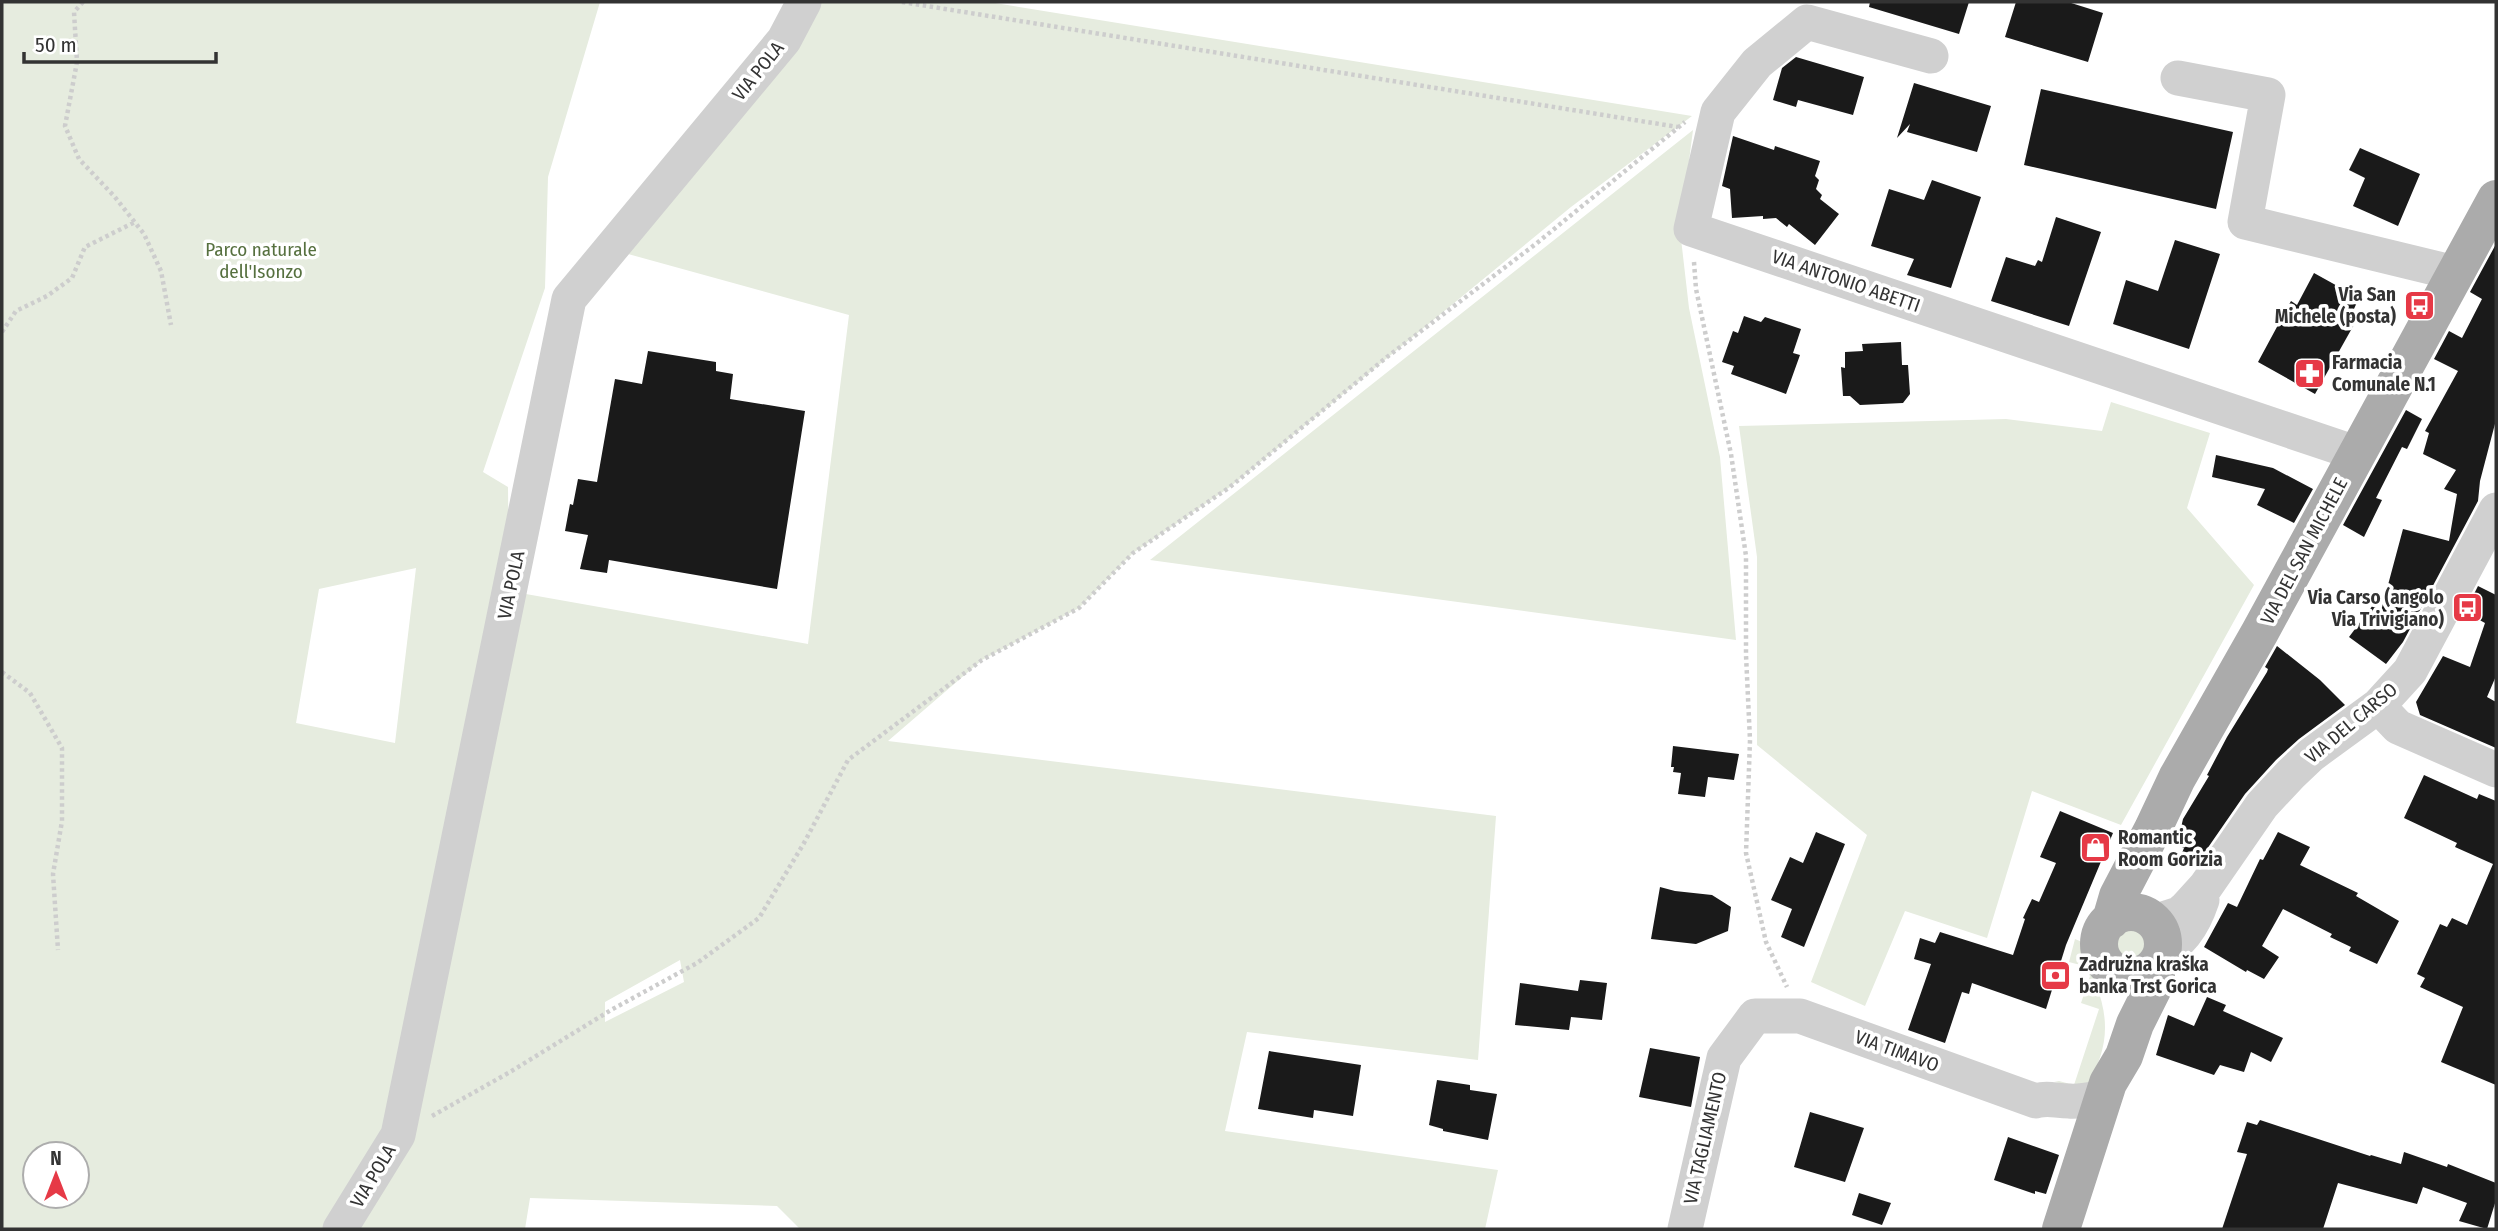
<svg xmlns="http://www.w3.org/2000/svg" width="2498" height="1231" viewBox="0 0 2498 1231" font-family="'Fira Sans Condensed',sans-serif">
  <rect width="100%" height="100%" fill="#fff"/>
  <path fill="#e6ecdf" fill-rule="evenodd" d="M 2,2 L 600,2 L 548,177 L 545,288 L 483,472 L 508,487 L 509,591 L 808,644 L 849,315 L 610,249 L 804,2 L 989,2 L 1692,116 L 1571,207 L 1230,487 L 1133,553 L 1079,608 L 982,660 L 888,741 L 1496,816 L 1478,1060 L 1247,1032 L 1225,1131 L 1498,1170 L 1485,1229 L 800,1229 L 777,1206 L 530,1198 L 525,1229 L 2,1229 ZM 416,568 L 395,743 L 296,723 L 319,589 ZM 680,960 L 684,982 L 605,1022 L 605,1002 ZM 35,1154 L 77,1154 L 77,1196 L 35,1196 Z
    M 1693,130 L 1680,230 L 1689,308 L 1720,457 L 1736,640 L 1150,560 Z
    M 2111,402 L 2210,433 L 2187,508 L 2254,585 L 2121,825 L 2032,791 L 1987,938 L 1905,911 L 1865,1006 L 1811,982 L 1867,835 L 1757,745 L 1757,557 L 1739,426 L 2006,419 L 2102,431 Z
    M2116 944a15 15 0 1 1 30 0a15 15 0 1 1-30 0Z
    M 2075,939 L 2082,942 C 2085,958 2091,969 2096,984 C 2111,1024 2107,1051 2086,1088 L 2054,1082 L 2059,1081 L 2074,1085 L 2099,1009 L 2081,1003 L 2090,976 L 2084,966 L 2069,962 Z"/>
  <path fill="#1a1a1a" d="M 1870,2 L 1969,2 L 1959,34 L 1869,7 Z
    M 2016,2 L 2068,2 L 2103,13 L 2088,62 L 2005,37 Z
    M 1796,57 L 1864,77 L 1853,115 L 1798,100 L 1796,107 L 1773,100 L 1782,68 Z
    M 1914,83 L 1991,106 L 1977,152 L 1907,132 L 1910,124 L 1897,138 Z
    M 2041,89 L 2233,132 L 2216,209 L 2024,165 Z
    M 1733,136 L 1774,150 L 1775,146 L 1820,161 L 1815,176 L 1819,180 L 1816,189 L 1822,195 L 1820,199 L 1839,214 L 1815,245 L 1789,224 L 1787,227 L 1776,218 L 1763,219 L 1763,216 L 1732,218 L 1730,189 L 1722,186 Z
    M 2360,148 L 2420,174 L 2398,226 L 2353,206 L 2365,178 L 2349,170 Z
    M 1932,180 L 1981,197 L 1951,288 L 1907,275 L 1914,259 L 1871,246 L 1889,189 L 1924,200 Z
    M 2056,217 L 2101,232 L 2069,326 L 1991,301 L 2006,257 L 2035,266 L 2038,260 L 2042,262 Z
    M 2175,240 L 2220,254 L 2189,349 L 2113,324 L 2126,280 L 2158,291 Z
    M 2496,244 L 2496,420 L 2480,481 L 2478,501 L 2403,642 L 2386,664 L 2349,637 L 2373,605 L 2381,611 L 2403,529 L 2449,541 L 2457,494 L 2444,489 L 2456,470 L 2423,454 L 2429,433 L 2425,431 L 2458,371 L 2434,359 L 2449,331 L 2462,338 L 2482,299 L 2470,292 Z
    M 2314,273 L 2359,298 L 2353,311 L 2360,314 L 2315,394 L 2258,362 L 2291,301 L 2297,305 Z
    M 1744,316 L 1761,322 L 1765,317 L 1801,329 L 1793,353 L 1800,355 L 1786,394 L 1731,374 L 1734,366 L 1722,362 L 1733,331 L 1738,333 Z
    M 1901,342 L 1902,365 L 1908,365 L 1910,394 L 1903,403 L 1860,405 L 1850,396 L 1843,396 L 1841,367 L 1845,368 L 1845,352 L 1863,351 L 1862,344 Z
    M 648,351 L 716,362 L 716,371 L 733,374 L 730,399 L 805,411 L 777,589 L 609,560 L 607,573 L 580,569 L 588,535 L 565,531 L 570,504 L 573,505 L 578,479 L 597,482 L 615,379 L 642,384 Z
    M 2406,410 L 2422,419 L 2407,449 L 2402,447 L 2376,498 L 2382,500 L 2364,537 L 2343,525 Z
    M 2216,455 L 2273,468 L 2313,489 L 2294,523 L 2257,505 L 2265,489 L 2212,477 Z
    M 2478,586 L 2496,595 L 2496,676 L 2487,697 L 2496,702 L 2496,748 L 2420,715 L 2416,702 L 2443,656 L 2470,667 L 2485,623 L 2465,612 Z
    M 2277,646 L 2320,680 L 2345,705 L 2299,739 L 2276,760 L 2245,794 L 2198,862 L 2182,853 L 2184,848 L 2177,845 L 2183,819 L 2209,776 L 2207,775 L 2227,737 L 2267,672 L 2268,669 L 2265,667 Z
    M 1673,746 L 1739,754 L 1734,780 L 1708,777 L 1705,797 L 1678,794 L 1681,773 L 1673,772 L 1674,767 L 1671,767 Z
    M 2424,775 L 2477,799 L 2479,794 L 2496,801 L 2496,1085 L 2441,1062 L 2463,1007 L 2420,987 L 2425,978 L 2417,974 L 2440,924 L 2447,927 L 2452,918 L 2467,925 L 2493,864 L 2455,847 L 2457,843 L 2404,818 Z
    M 2060,811 L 2113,833 L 2066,945 L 2046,1009 L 1972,983 L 1969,994 L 1962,992 L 1945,1043 L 1908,1030 L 1931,964 L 1914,959 L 1920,938 L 1935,943 L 1940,932 L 2013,955 L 2025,919 L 2023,918 L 2032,899 L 2039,902 L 2056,863 L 2040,857 Z
    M 1816,832 L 1845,844 L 1804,947 L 1781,937 L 1792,909 L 1771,900 L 1790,857 L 1803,863 Z
    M 2278,832 L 2310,847 L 2300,865 L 2358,893 L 2356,896 L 2399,921 L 2377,964 L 2349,951 L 2351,947 L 2330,937 L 2332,934 L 2283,909 L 2262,946 L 2279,957 L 2264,979 L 2247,970 L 2246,972 L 2204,947 L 2228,903 L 2237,907 L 2260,859 L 2263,860 Z
    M 1660,887 L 1675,891 L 1712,895 L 1731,907 L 1728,931 L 1696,944 L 1651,939 Z
    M 1580,980 L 1607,983 L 1602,1020 L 1571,1017 L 1569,1030 L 1515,1025 L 1520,983 L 1578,991 Z
    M 2207,997 L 2226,1005 L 2223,1011 L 2283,1038 L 2271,1062 L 2251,1052 L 2244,1072 L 2220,1065 L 2214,1075 L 2156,1055 L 2168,1015 L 2194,1026 Z
    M 1650,1048 L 1700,1057 L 1691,1107 L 1639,1097 Z
    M 1269,1051 L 1361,1065 L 1353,1116 L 1314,1110 L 1313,1118 L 1258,1109 Z
    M 1437,1080 L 1470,1085 L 1470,1090 L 1497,1094 L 1488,1140 L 1443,1131 L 1443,1129 L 1429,1125 Z
    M 1810,1112 L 1864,1128 L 1845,1182 L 1794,1167 Z
    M 2260,1120 L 2370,1156 L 2371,1155 L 2401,1164 L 2404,1152 L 2447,1167 L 2448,1164 L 2496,1183 L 2496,1200 L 2487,1229 L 2459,1221 L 2467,1203 L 2423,1187 L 2417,1204 L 2338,1183 L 2323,1229 L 2222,1229 L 2247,1154 L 2237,1152 L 2247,1122 L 2257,1125 Z
    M 2008,1137 L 2059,1155 L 2046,1194 L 2035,1191 L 2035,1194 L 1994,1180 Z
    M 1859,1193 L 1891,1203 L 1882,1225 L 1852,1215 Z"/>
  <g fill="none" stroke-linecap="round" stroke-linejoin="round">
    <path stroke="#cdcdcd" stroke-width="4.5" stroke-dasharray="3.5 3.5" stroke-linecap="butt" d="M 83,2 L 74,12 L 77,62 L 65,126 L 79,159 L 114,196 L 144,234 L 161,271 L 171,325
      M 902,2 L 1678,127
      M 1694,262 L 1696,289 L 1731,454 L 1746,556 L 1746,655 L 1750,740 L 1746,853 L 1766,942 L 1787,987
      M 2,332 L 16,311 L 47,296 L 72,278 L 85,247 L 135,222
      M 2,672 L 30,693 L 62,748 L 62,821 L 53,874 L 58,950
      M 432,1116 L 510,1072 L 611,1010 L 697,963 L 759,918 L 804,843 L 848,760 L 982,660 L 1079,608 L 1133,553 L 1230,487 L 1387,357 L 1537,243 L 1685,122"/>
    <path stroke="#d0d0d0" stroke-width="35" d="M 1931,56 L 1807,22 L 1757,63 L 1718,112 L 1691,229 L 2356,453
      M 2178,78 L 2268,95 L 2245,222 L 2455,273
      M 2378,706 L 2398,727 L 2496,770
      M 2154,922 L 2179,914 L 2186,908 L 2206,886 L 2262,805 L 2291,774 L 2311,755 L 2378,706 L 2410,671 L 2496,510
      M 2163,951 C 2184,942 2195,921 2202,900
      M 340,1229 L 398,1135 L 569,299 L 784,40 L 804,2
      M 1685,1229 L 1724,1058 L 1755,1016 L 1800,1016 L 2036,1101 C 2048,1097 2056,1101 2069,1101 C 2081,1102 2092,1099 2103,1097"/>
    <path stroke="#ababab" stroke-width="38" d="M2099 944a32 32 0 1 1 64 0a32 32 0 1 1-64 0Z
      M 2111,920 L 2118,896 L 2153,829 L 2177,778 L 2260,632 L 2496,199
      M 2061,1229 L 2108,1083 L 2124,1056 L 2135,1024 L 2153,988 L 2156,976 L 2152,968"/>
  </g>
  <defs>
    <symbol id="bus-square" viewBox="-11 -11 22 22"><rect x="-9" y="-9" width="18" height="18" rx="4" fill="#e63946" stroke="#fff"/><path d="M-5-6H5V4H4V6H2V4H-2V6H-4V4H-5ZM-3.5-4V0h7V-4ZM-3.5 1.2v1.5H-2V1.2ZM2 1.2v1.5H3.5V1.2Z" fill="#fff"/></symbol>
    <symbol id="pharmacy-square" viewBox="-11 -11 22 22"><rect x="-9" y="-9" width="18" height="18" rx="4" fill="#e63946" stroke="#fff"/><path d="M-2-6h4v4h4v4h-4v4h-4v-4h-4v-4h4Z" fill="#fff"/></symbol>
    <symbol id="shop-square" viewBox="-11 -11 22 22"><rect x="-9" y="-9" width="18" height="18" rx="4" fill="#e63946" stroke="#fff"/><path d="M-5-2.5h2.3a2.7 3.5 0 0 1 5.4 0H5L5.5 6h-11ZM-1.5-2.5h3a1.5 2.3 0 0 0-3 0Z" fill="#fff"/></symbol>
    <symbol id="bank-square" viewBox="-11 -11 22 22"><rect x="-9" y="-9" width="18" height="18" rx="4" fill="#e63946" stroke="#fff"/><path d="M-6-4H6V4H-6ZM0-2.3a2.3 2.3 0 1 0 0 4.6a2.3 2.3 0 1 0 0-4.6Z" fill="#fff"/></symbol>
  </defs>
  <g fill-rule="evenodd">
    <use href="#bus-square" x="2402" y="288" width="35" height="35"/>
    <use href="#pharmacy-square" x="2292" y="356" width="35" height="35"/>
    <use href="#bus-square" x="2450" y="590" width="35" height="35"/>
    <use href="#shop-square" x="2078" y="830" width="35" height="35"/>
    <use href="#bank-square" x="2038" y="958" width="35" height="35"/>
  </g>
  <g text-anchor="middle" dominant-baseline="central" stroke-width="7" stroke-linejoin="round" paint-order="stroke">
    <g font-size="19" fill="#333" stroke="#fff">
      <text transform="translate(758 71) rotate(-51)">VIA POLA</text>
      <text transform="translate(1846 281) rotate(19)">VIA ANTONIO ABETTI</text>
      <text transform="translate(2304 551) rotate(-62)">VIA DEL SAN MICHELE</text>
      <text transform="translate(511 585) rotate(-78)">VIA POLA</text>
      <text transform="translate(2351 723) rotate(-40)">VIA DEL CARSO</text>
      <text transform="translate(1897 1051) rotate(20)">VIA TIMAVO</text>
      <text transform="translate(1705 1138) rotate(-77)">VIA TAGLIAMENTO</text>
      <text transform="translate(373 1176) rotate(-59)">VIA POLA</text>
    </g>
    <g font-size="19" fill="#56703f" stroke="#fff">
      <text x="261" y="249">Parco naturale<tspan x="261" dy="22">dell'Isonzo</tspan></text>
    </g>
    <g font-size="19" font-weight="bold" fill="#333" stroke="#fff" text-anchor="start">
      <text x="2396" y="294" text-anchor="end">Via San<tspan x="2396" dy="22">Michele (posta)</tspan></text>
      <text x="2332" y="362">Farmacia<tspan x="2332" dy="22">Comunale N.1</tspan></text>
      <text x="2444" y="597" text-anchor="end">Via Carso (angolo<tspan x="2444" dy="22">Via Trivigiano)</tspan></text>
      <text x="2118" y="837">Romantic<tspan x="2118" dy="22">Room Gorizia</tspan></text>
      <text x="2079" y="964">Zadružna kraška<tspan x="2079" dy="22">banka Trst Gorica</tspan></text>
    </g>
  </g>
  <rect width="2498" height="1231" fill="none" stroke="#333333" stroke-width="7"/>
  <g transform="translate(56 1175)"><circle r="33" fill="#ffffff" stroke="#adadad" stroke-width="2"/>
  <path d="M0-5L12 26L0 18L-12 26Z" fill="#e63946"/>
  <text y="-10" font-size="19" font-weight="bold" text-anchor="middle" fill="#333333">N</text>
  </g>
  <path d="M24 52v10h192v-10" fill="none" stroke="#333333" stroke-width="3.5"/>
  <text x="35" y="52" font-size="21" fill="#333333" stroke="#ffffff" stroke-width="5" paint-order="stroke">50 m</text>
</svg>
